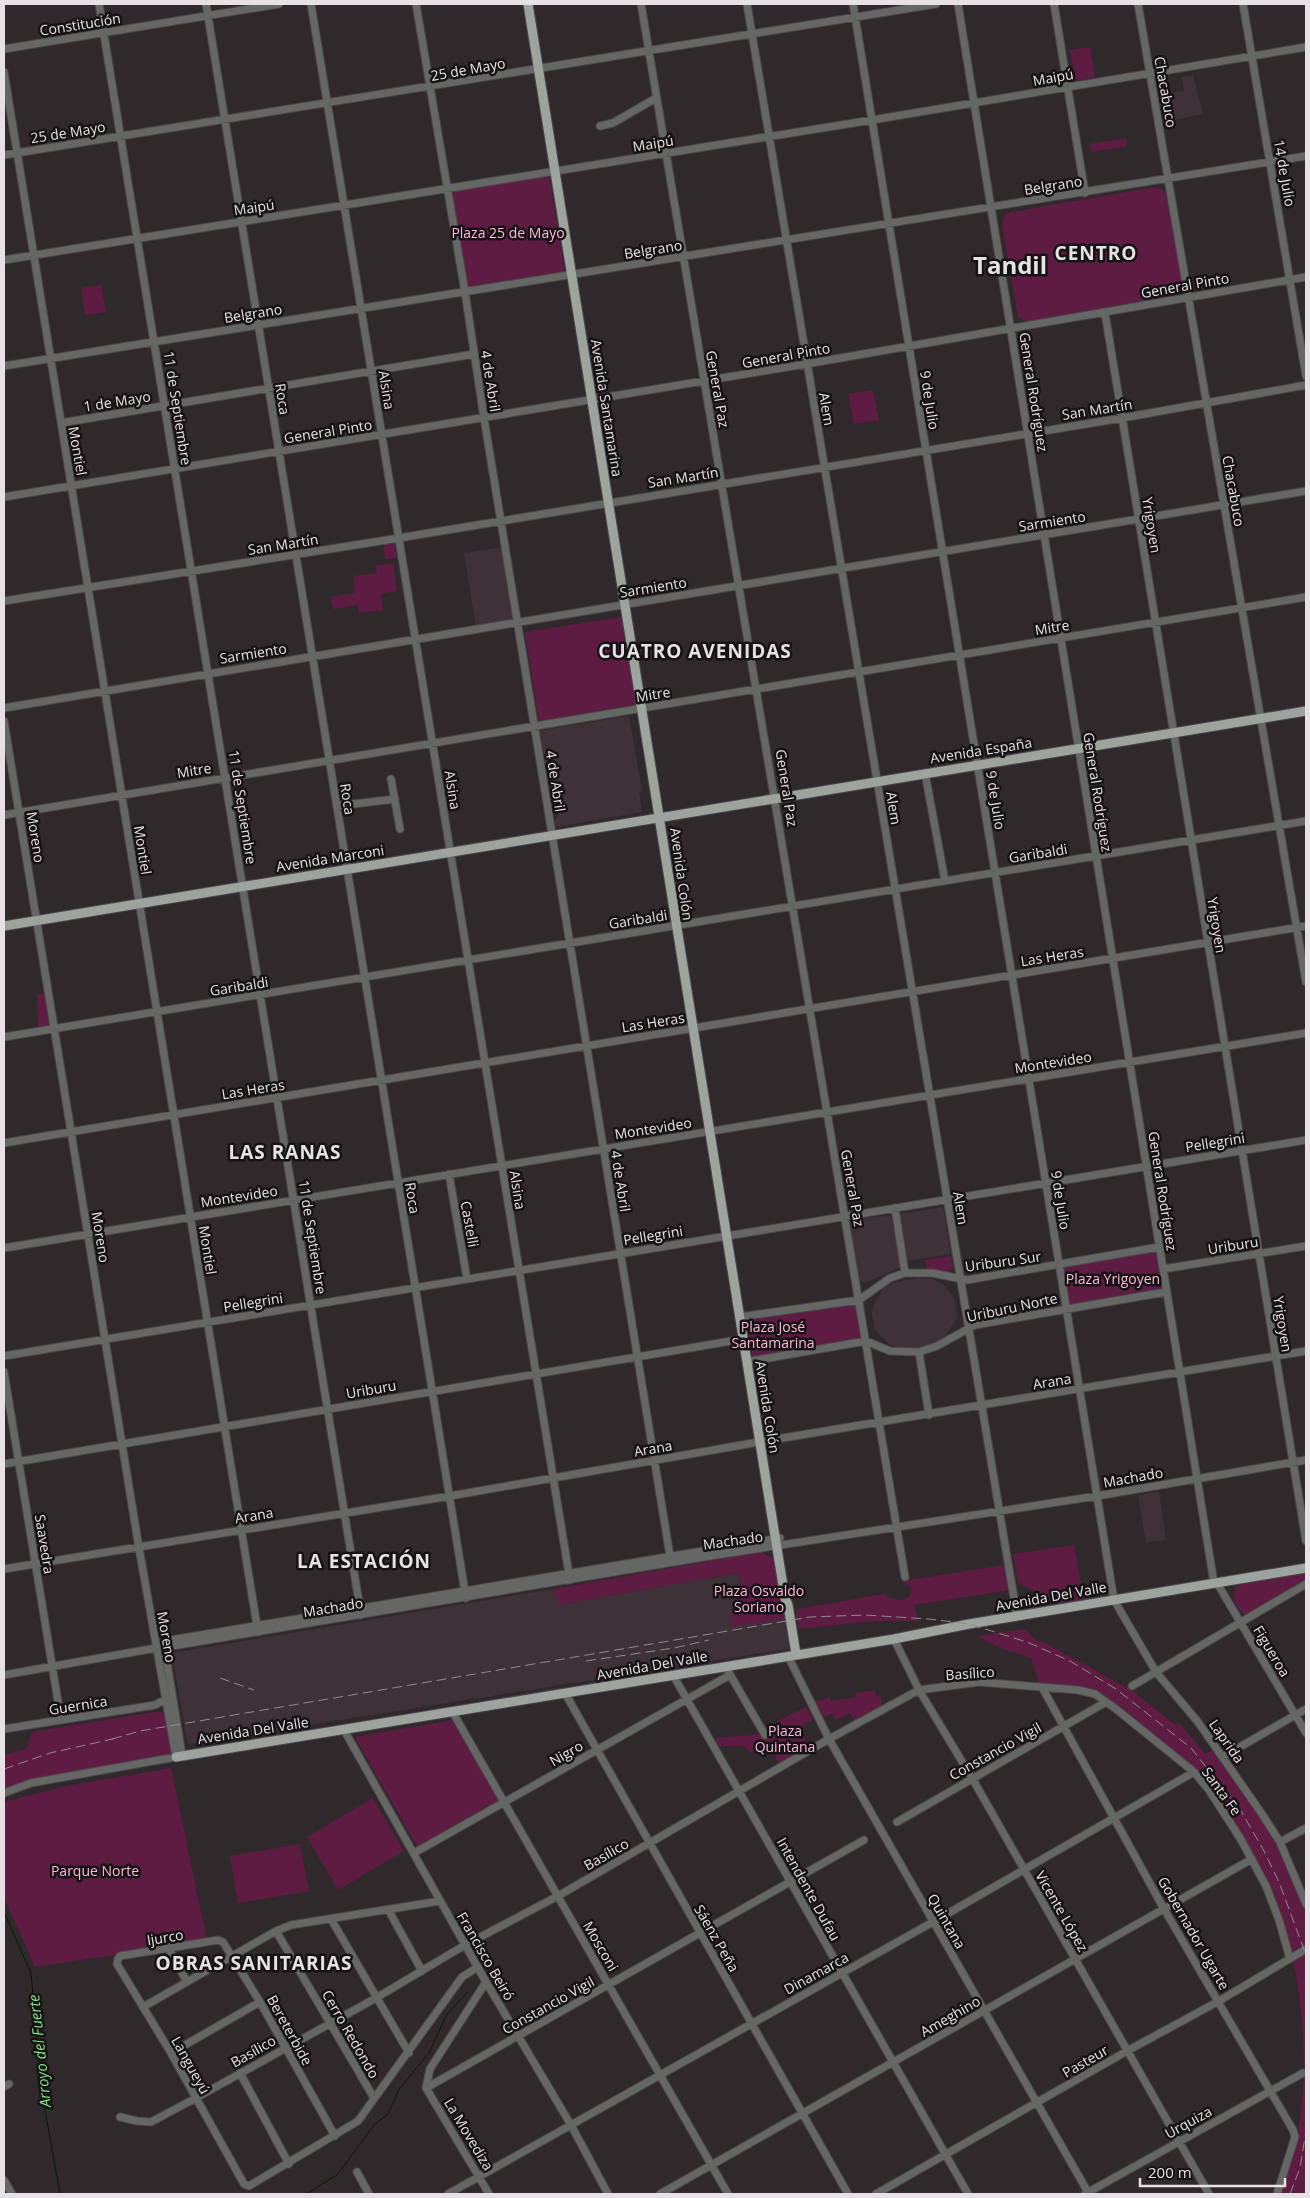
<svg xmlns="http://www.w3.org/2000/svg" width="1310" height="2198" viewBox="0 0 1310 2198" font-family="'Open Sans',sans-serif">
  <rect width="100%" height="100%" fill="#30292c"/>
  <path fill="#3e3238" d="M 1193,75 L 1203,114 L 1164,122 L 1159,95 L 1184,91 L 1182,77 Z
    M 502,547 L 514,621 L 476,627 L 464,553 Z
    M 629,716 L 642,791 L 639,792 L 642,812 L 556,827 L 555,821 L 558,816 L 554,785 L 548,781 L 539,731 Z
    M 943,1207 L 951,1254 L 908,1261 L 900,1214 Z
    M 891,1216 L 901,1267 L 865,1283 L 859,1280 L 849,1219 Z
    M 918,1278 L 932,1279 L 945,1286 L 955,1299 L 957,1318 L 943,1339 L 931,1346 L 918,1349 L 901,1348 L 891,1345 L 882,1338 L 875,1329 L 872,1314 L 873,1307 L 883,1289 L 893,1283 Z
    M 1159,1492 L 1166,1540 L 1146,1543 L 1138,1495 Z
    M 737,1573 L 741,1581 L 736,1591 L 786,1619 L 792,1648 L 190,1744 L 187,1742 L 172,1653 L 553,1589 L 560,1605 Z"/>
  <path fill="#5e1c42" d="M 1090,47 L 1095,77 L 1076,81 L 1070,50 Z
    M 1126,138 L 1127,146 L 1091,152 L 1090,144 Z
    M 549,176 L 565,273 L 467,289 L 451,191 Z
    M 1155,187 L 1160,188 L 1167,195 L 1184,285 L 1182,292 L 1175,295 L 1028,322 L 1018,317 L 1002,225 L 1004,215 L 1011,212 Z
    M 101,285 L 106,312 L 85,315 L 81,288 Z
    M 872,390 L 879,420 L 854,424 L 848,394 Z
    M 394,542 L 397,558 L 385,559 L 383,544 Z
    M 393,563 L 397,591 L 381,594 L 383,610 L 359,613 L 357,605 L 333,609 L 331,597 L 355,593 L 353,576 L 377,573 L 376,566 Z
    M 621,617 L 636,704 L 539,721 L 525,632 Z
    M 46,994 L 50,1027 L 38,1029 L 37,995 Z
    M 1156,1250 L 1163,1290 L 1069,1306 L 1062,1266 Z
    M 951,1256 L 953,1268 L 946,1273 L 927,1269 L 925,1260 Z
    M 857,1302 L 863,1338 L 753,1358 L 746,1319 Z
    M 1074,1545 L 1084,1600 L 1060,1603 L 1018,1583 L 1013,1554 Z
    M 762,1552 L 775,1560 L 786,1619 L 730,1627 L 736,1591 L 741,1581 L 737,1573 L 559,1605 L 553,1589 Z
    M 1005,1565 L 1010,1590 L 914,1605 L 918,1621 L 875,1621 L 799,1629 L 796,1612 L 798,1609 L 883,1594 C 894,1600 904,1604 912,1593 L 911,1587 L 902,1581 Z
    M 1306,1573 L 1306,1581 L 1250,1614 L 1243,1614 L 1234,1602 L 1235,1588 L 1244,1583 Z
    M 1025,1629 L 1036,1640 L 1044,1642 L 1134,1692 L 1175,1725 L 1178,1723 L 1182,1726 L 1205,1754 L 1214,1750 L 1275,1838 L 1306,1911 L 1306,1946 L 1295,1952 L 1290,1949 L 1269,1888 L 1210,1788 L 1097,1692 L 1040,1685 L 1031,1658 L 1000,1648 L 977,1636 Z
    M 875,1690 L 876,1696 L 880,1695 L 882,1706 L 855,1721 L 850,1713 L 836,1720 L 832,1713 L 824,1717 L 815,1702 L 830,1697 L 831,1701 L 856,1697 L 856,1693 Z
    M 806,1706 L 813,1720 L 799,1728 L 809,1746 L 779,1763 L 768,1743 L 749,1753 L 745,1746 L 719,1746 L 713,1738 L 762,1734 L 761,1731 Z
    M 155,1712 L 161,1712 L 166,1716 L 173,1756 L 34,1780 L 4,1790 L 4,1755 L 26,1749 L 32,1732 Z
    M 453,1720 L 499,1800 L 417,1846 L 355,1737 Z
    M 171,1768 L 207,1941 L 35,1967 L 4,1898 L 4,1802 L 66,1786 Z
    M 373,1798 L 404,1851 L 338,1890 L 307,1837 Z
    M 300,1844 L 309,1891 L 238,1903 L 230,1856 Z
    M 1306,1952 L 1306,2194 L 1279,2194 C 1286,2170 1296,2145 1300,2120 C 1307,2067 1304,2012 1293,1960 Z"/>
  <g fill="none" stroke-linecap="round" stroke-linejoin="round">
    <path stroke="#041a06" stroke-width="1" d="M 4,1912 L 31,1973 L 42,2093 L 60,2194
      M 306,2194 L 337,2175 L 374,2125 L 388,2114 L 399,2089 L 429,2053 L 447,2014 L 468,1992"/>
    <defs>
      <path id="minor" d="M 99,4 L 361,1615
        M 206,4 L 466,1598
        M 311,4 L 570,1580
        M 416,4 L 465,292 L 484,418 L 671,1562
        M 641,4 L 905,1577
        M 747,4 C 836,542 927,1079 1017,1616
        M 853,4 L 1114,1600 L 1156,1672 L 1198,1722 L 1262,1814 L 1280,1842 L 1306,1904
        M 958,4 L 1214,1583
        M 1054,4 L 1085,193
        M 1138,4 L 1306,982
        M 1243,4 L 1306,376
        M 4,49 L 279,4
        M 4,72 L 258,1632
        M 600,126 L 613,123 L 656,98
        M 4,155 C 315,104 626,56 936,4
        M 4,260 L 872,120 L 1306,47
        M 1105,313 L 1306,1541
        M 4,366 L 1306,156
        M 61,423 L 474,354
        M 4,497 L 806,364 L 1306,277
        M 4,601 L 393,539 L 1122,418 L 1306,385
        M 4,708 L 1306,491
        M 4,721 L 139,1548 L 176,1757 L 31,1783 L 4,1793
        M 925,773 L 945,881
        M 391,779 L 400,829
        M 337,806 L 395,799
        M 4,815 L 1306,597
        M 4,1037 L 1306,821
        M 4,1143 L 1306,926
        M 449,1174 L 467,1279
        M 895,1208 L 905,1273
        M 4,1248 L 1306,1033
        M 1163,1269 L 1306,1246
        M 739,1317 L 859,1300 L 890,1278 L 905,1273 L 932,1273 L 967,1280 L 1159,1247
        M 919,1352 L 929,1415
        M 4,1356 L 1306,1140
        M 751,1361 L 866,1341 L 890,1351 L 919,1352 L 937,1346 L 975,1325 L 1166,1292
        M 4,1372 L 61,1720
        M 4,1464 L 743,1339
        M 4,1569 L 450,1496 L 765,1441 L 1306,1351
        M 1217,1583 L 1306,1733
        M 894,1639 L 919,1690 L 972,1778 L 1209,2194
        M 164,1644 L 172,1646 L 710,1556 L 1097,1496 L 1306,1460
        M 164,1644 L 182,1755
        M 788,1656 L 829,1739 L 1089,2194
        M 728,1671 L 765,1735
        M 4,1675 L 156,1648 L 171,1640 L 780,1538
        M 673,1675 L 968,2194
        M 1132,1686 L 1306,1584
        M 1043,1689 L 1164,1909 L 1293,2130 L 1295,2137 L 1277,2194
        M 565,1693 L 848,2194
        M 452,1711 L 728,2194
        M 4,1729 L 155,1705 L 160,1702 L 173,1700
        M 344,1730 L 486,1982 L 571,2125 L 608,2194
        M 1224,1756 L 1306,1709
        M 897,1822 L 1106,1702
        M 1280,1842 L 1306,1828
        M 414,1853 L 730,1675
        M 389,1911 L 422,1971
        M 331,1919 L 409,2053
        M 276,1931 L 374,2098
        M 169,1949 L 187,1982
        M 143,2007 L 276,1931 L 291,1925 L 440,1901
        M 171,2053 L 260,2002
        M 240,2073 L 289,2164
        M 4,2087 L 9,2084
        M 426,2088 L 864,1840
        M 426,2088 L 489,2194
        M 426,2088 L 430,2069 L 486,1982
        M 120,2117 L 137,2121 L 151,2122 L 196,2098 L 376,1998 L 465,1945 L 558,1896 L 829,1739 L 919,1690 L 979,1682 L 1078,1690 L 1095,1694 L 1116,1709 L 1194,1772 L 1209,1790 L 1240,1838 L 1266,1886 L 1279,1920 L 1290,1959
        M 335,2136 L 260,2002 L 223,1942 L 218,1940 L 120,1956 L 118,1959 L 117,1964 L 171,2053 L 244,2184 L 249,2186 L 358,2121 L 462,1977 L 478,1967
        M 357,2172 L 369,2194
        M 4,2180 L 12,2194
        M 448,2194 L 933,1922 L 1194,1772
        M 660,2194 L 1252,1859
        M 876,2194 L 1127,2051 L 1219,2001 L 1306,1949
        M 1085,2194 L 1303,2073"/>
      <path id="major" d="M 528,4 L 785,1598 L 788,1605 L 796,1654
        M 4,926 L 1306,711
        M 176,1757 L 894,1639 L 969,1624 L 1306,1568"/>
    </defs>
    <use href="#minor" stroke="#4d4649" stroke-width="9"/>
    <use href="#major" stroke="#4d4649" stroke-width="11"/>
    <use href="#minor" stroke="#656765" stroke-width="7"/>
    <use href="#major" stroke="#9da39d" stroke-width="9"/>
    <path stroke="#908a8d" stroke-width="1" stroke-dasharray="10 5" stroke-linecap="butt" d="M 586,1661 L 674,1648 L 709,1640
      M 220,1678 L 254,1690
      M 112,1739 L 140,1731 L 810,1617 L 865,1615 L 929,1619 L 969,1624 L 1027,1642 L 1070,1661 L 1116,1689 L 1191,1748 L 1241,1811 L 1264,1851 L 1279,1882 L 1306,1955
      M 4,1769 L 50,1753 L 117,1738
      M 1290,2194 L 1300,2168 L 1306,2131"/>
  </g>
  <g text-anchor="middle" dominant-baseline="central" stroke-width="5" stroke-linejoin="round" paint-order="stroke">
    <g font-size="14" fill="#e6e1e4" stroke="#161314">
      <text transform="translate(80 24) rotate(-9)">Constitución</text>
      <text transform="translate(468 69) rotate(-10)">25 de Mayo</text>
      <text transform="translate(1053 77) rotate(-10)">Maipú</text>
      <text transform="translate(1166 92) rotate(80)">Chacabuco</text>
      <text transform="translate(68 132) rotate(-9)">25 de Mayo</text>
      <text transform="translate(653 143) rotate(-9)">Maipú</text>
      <text transform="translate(1285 173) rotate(80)">14 de Julio</text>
      <text transform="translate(1053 185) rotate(-9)">Belgrano</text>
      <text transform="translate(254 207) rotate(-8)">Maipú</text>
      <text transform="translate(653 249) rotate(-9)">Belgrano</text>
      <text transform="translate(1185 285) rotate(-10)">General Pinto</text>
      <text transform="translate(253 313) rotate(-9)">Belgrano</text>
      <text transform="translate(786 355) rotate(-10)">General Pinto</text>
      <text transform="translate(491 381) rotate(81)">4 de Abril</text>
      <text transform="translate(718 389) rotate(80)">General Paz</text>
      <text transform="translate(387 390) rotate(81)">Alsina</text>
      <text transform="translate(1034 392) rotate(81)">General Rodríguez</text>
      <text transform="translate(283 399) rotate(81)">Roca</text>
      <text transform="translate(930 400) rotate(81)">9 de Julio</text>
      <text transform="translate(117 401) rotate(-9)">1 de Mayo</text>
      <text transform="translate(178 408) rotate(81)">11 de Septiembre</text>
      <text transform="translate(607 408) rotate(81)">Avenida Santamarina</text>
      <text transform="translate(827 409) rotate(80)">Alem</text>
      <text transform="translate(1097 409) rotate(-9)">San Martín</text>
      <text transform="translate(328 431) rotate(-9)">General Pinto</text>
      <text transform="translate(78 451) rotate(80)">Montiel</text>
      <text transform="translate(683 477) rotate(-9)">San Martín</text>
      <text transform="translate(1234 491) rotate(80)">Chacabuco</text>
      <text transform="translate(1052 521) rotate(-9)">Sarmiento</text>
      <text transform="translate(1152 525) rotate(81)">Yrigoyen</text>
      <text transform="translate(283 544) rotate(-9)">San Martín</text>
      <text transform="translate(653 587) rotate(-9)">Sarmiento</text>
      <text transform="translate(1052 627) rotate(-9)">Mitre</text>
      <text transform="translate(253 653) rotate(-9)">Sarmiento</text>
      <text transform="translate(653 694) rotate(-9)">Mitre</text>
      <text transform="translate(981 750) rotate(-9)">Avenida España</text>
      <text transform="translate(194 770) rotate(-9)">Mitre</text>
      <text transform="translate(556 781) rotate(81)">4 de Abril</text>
      <text transform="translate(787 788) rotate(81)">General Paz</text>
      <text transform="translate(453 790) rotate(81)">Alsina</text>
      <text transform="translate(1098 792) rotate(81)">General Rodríguez</text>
      <text transform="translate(348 799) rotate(81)">Roca</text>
      <text transform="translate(996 800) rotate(81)">9 de Julio</text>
      <text transform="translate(243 807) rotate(81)">11 de Septiembre</text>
      <text transform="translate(894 808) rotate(81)">Alem</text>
      <text transform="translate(36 837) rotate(81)">Moreno</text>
      <text transform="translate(143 850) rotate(81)">Montiel</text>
      <text transform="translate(1038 853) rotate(-9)">Garibaldi</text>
      <text transform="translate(330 858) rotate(-9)">Avenida Marconi</text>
      <text transform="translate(682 874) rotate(82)">Avenida Colón</text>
      <text transform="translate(638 919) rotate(-9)">Garibaldi</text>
      <text transform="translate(1217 925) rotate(81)">Yrigoyen</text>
      <text transform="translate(1052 956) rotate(-9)">Las Heras</text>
      <text transform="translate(239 986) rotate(-9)">Garibaldi</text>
      <text transform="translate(653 1022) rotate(-9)">Las Heras</text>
      <text transform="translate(1053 1062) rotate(-9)">Montevideo</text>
      <text transform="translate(253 1089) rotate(-9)">Las Heras</text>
      <text transform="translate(653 1128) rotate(-9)">Montevideo</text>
      <text transform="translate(1215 1142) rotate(-9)">Pellegrini</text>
      <text transform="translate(621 1181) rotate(81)">4 de Abril</text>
      <text transform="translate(853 1188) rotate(80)">General Paz</text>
      <text transform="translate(518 1190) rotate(81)">Alsina</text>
      <text transform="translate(1163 1191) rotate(81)">General Rodríguez</text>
      <text transform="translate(239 1196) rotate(-9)">Montevideo</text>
      <text transform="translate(413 1198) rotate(81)">Roca</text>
      <text transform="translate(1061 1200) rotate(81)">9 de Julio</text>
      <text transform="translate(961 1208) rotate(81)">Alem</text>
      <text transform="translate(470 1224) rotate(80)">Castelli</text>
      <text transform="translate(653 1235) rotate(-9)">Pellegrini</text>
      <text transform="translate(101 1237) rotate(81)">Moreno</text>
      <text transform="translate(313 1237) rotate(81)">11 de Septiembre</text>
      <text transform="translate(1233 1245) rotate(-9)">Uriburu</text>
      <text transform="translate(208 1250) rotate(81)">Montiel</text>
      <text transform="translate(1003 1261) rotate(-8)">Uriburu Sur</text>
      <text transform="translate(253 1302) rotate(-9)">Pellegrini</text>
      <text transform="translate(1012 1307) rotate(-12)">Uriburu Norte</text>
      <text transform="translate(1283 1324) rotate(81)">Yrigoyen</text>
      <text transform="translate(1052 1381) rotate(-9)">Arana</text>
      <text transform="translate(371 1389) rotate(-10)">Uriburu</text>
      <text transform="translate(768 1407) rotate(81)">Avenida Colón</text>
      <text transform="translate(653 1448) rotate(-10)">Arana</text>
      <text transform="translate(1133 1477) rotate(-10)">Machado</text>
      <text transform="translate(254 1515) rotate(-9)">Arana</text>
      <text transform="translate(733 1540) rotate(-8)">Machado</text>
      <text transform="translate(45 1544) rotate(81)">Saavedra</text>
      <text transform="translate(1051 1596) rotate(-10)">Avenida Del Valle</text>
      <text transform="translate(333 1607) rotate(-9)">Machado</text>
      <text transform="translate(167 1637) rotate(80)">Moreno</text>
      <text transform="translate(1272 1651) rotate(59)">Figueroa</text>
      <text transform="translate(652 1665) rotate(-10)">Avenida Del Valle</text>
      <text transform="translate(970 1673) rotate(-4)">Basílico</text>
      <text transform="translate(78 1705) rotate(-9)">Guernica</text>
      <text transform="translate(253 1730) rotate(-9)">Avenida Del Valle</text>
      <text transform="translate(1227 1741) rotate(55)">Laprida</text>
      <text transform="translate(995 1751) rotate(-29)">Constancio Vigil</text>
      <text transform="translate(566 1753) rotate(-30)">Nigro</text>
      <text transform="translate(1222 1791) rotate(54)">Santa Fe</text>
      <text transform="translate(606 1854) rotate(-30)">Basílico</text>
      <text transform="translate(809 1889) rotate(61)">Intendente Dufau</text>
      <text transform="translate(1062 1911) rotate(60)">Vicente López</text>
      <text transform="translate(947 1921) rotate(60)">Quintana</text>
      <text transform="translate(1194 1933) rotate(60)">Gobernador Ugarte</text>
      <text transform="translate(165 1937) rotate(-9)">Ijurco</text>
      <text transform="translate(717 1938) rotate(60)">Sáenz Peña</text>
      <text transform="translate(601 1946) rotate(60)">Mosconi</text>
      <text transform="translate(486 1956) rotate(60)">Francisco Beiró</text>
      <text transform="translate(816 1973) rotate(-29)">Dinamarca</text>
      <text transform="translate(548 2005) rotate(-29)">Constancio Vigil</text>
      <text transform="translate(950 2016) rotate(-30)">Ameghino</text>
      <text transform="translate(290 2030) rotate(61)">Bereterbide</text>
      <text transform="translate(351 2034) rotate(60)">Cerro Redondo</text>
      <text transform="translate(253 2051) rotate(-30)">Basílico</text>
      <text transform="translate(1085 2061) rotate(-30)">Pasteur</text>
      <text transform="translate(191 2065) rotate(61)">Langueyú</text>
      <text transform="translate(1188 2122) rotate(-29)">Urquiza</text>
      <text transform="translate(469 2134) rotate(59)">La Movediza</text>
    </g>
    <g font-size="14" fill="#feb7da" stroke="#161314">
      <text x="508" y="232">Plaza 25 de Mayo</text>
      <text x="1113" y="1278">Plaza Yrigoyen</text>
      <text x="773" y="1326">Plaza José<tspan x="773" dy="16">Santamarina</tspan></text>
      <text x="759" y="1590">Plaza Osvaldo<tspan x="759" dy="16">Soriano</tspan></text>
      <text x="785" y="1730">Plaza<tspan x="785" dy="16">Quintana</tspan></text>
      <text x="95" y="1870">Parque Norte</text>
    </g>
    <g font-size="15" font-style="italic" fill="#84e488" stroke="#161314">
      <text transform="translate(39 2051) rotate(-96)">Arroyo del Fuerte</text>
    </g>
    <g font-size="19" font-weight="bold" letter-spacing="1" fill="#e6e1e4" stroke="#161314">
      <text x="1096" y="253">CENTRO</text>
      <text x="695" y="651">CUATRO AVENIDAS</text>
      <text x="285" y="1152">LAS RANAS</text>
      <text x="364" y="1561">LA ESTACIÓN</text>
      <text x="254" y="1963">OBRAS SANITARIAS</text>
    </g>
    <g font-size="24" font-weight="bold" fill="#e6e1e4" stroke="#161314">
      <text x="1010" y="264">Tandil</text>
    </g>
  </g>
  <rect width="1310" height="2198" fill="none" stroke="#e6e1e4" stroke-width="10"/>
  <path d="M1140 2178v8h145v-8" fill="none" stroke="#e6e1e4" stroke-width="2.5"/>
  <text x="1148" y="2178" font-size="15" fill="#e6e1e4" stroke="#161314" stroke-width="4" paint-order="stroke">200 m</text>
</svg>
